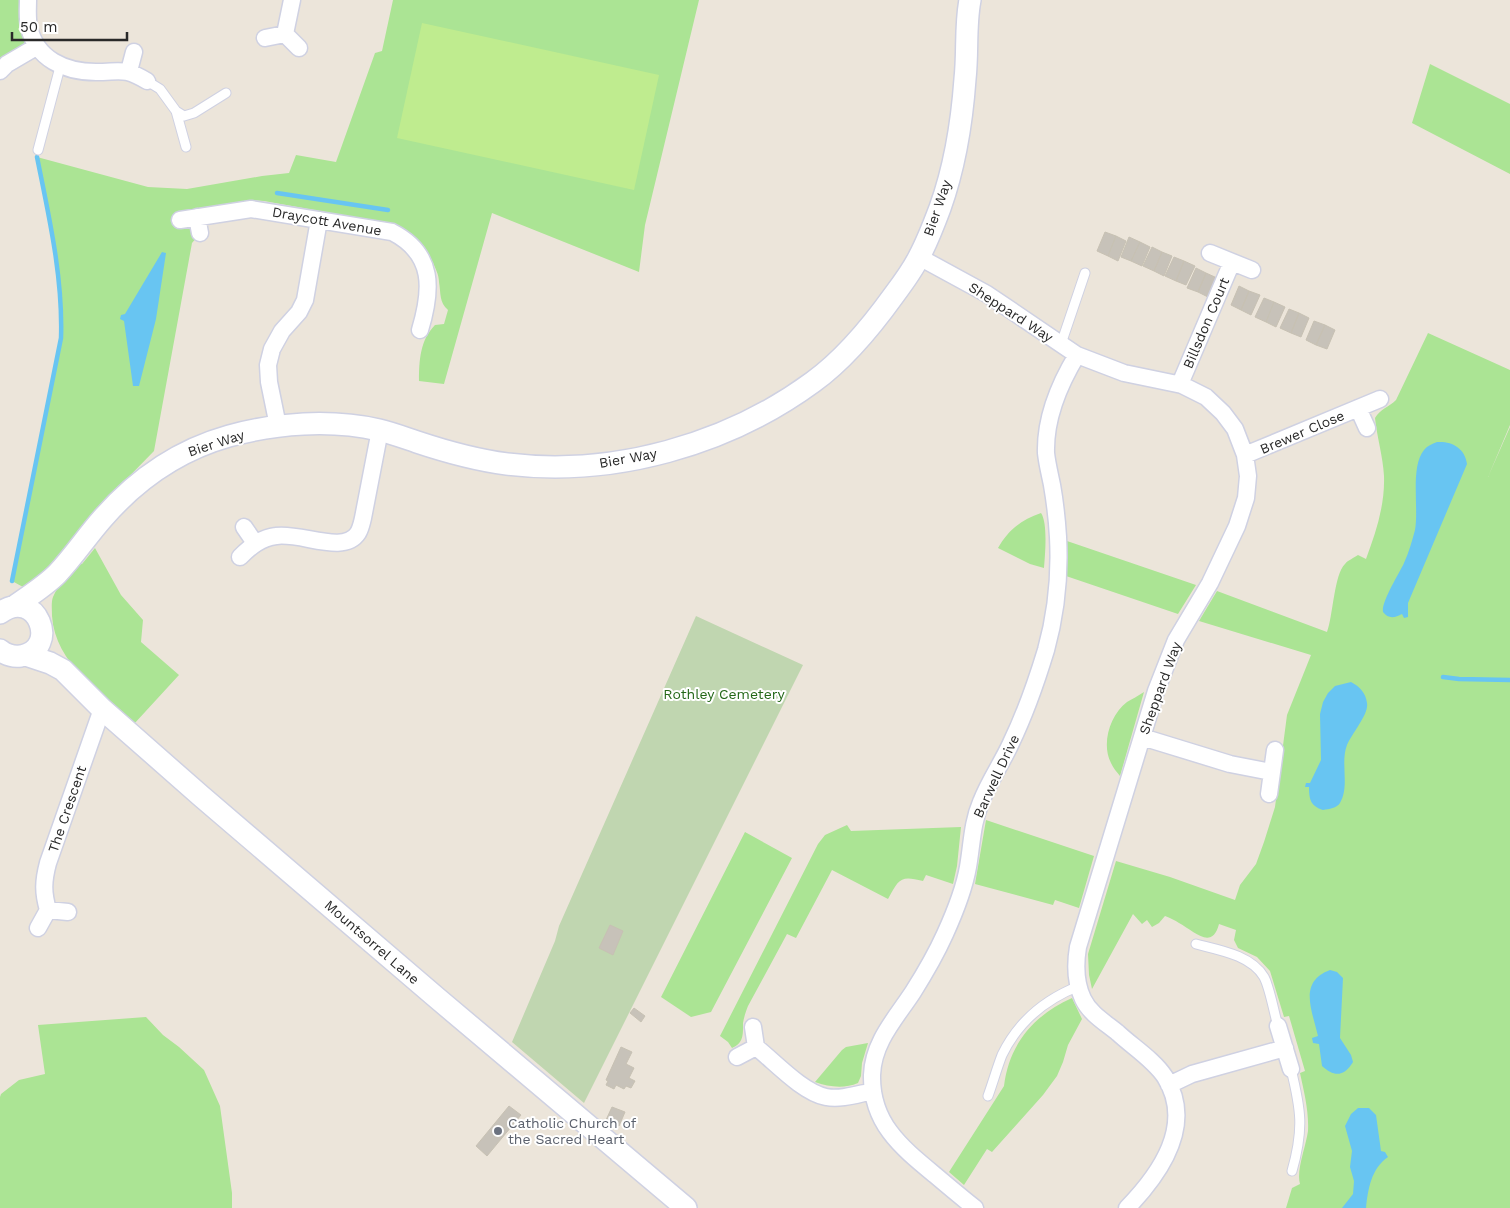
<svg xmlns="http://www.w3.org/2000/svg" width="1510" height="1208" viewBox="0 0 1510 1208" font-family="'Work Sans',sans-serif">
  <rect width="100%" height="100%" fill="#ece5da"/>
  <path fill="#abe494" d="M 0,0 L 28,0 L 36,47 L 0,71 Z
    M 393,0 L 699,0 L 645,225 L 639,272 L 492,213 L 444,384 L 419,381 C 419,361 420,340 435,325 L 444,324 L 448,310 C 439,302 441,294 439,282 C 439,275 435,267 432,261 C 420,237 410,232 386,223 L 264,201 L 252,200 L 174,214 L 176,225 C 188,225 191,227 197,237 L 192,243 L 154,451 L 111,495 L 43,575 L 23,587 L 12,581 L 61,338 C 63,277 49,217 37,157 L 148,187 L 187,189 L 262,176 L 289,173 L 296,155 L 336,162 L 375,53 L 382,51 Z
    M 1430,64 L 1510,104 L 1510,174 L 1412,123 Z
    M 1428,333 L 1510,370 L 1510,425 L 1488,477 L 1510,427 L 1510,1208 L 1286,1208 L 1292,1188 L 1300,1184 C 1296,1171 1306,1146 1308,1131 C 1309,1111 1304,1092 1300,1073 L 1305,1071 L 1289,1016 L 1284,1017 L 1270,971 L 1257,957 L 1238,948 L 1234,940 L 1236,930 L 1219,924 C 1212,951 1194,931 1179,923 C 1175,920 1170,918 1165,916 L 1159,923 L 1152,927 L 1147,920 L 1142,924 L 1133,914 L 1092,989 L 1089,975 L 1088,954 L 1116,861 L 1170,877 L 1235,900 L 1240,885 L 1256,864 L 1264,842 L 1275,807 L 1287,715 L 1311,655 L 1199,621 L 1217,591 L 1327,632 C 1333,617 1334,574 1345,564 C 1348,560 1354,558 1358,555 L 1366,559 C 1376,532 1385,505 1384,476 C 1383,457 1377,437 1375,418 C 1380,409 1389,407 1396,400 Z
    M 1041,513 C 1048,523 1045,555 1044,568 L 1030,564 L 998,548 C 1008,530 1021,520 1041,513 Z
    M 1067,541 L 1196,585 L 1178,614 L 1066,576 Z
    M 95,548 L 121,595 L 143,620 L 141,642 L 179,675 L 134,724 C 102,695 55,663 52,616 C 52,610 51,602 53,597 C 58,585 68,575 75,565 L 82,564 Z
    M 1144,692 L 1120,776 C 1117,772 1113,768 1111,763 C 1101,744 1110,715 1127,702 C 1132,699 1138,696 1144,692 Z
    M 986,820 L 1094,856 L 1079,908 L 1055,900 L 1053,905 L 975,884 Z
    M 847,825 L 851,831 L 961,827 L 957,866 L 953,884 L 926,875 L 923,881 C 900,875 899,879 888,899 L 832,870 L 796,938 L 787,934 L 748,1006 C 746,1011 744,1017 743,1023 C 743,1034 744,1043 732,1048 L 728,1042 L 720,1036 L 818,844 L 825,835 Z
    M 745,832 L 792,858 L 711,1012 L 691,1017 L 661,997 Z
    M 1072,998 L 1082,1019 L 1068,1045 L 1063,1062 L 1057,1076 L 1043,1095 L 992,1152 L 987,1149 L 964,1185 L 949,1172 L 1004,1086 C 1009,1044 1034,1015 1072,998 Z
    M 146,1017 L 163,1035 L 179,1047 L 204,1070 L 220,1106 L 232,1193 L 232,1208 L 0,1208 L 0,1097 L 1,1094 L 19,1080 L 45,1074 L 38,1025 Z
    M 868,1043 L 862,1063 L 861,1076 L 858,1083 C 844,1089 829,1087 815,1082 L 842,1050 L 846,1047 Z"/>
  <path fill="#c0d6b0" d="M 696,616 L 803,665 L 584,1103 L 512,1042 L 555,941 L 559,926 Z"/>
  <path fill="#bfec8f" d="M 422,23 L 659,75 L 634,190 L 397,138 Z"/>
  <path fill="#68c5f2" d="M 162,252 L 166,253 L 156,319 L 139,386 L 133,386 L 124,321 L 120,319 L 121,315 L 125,314 Z
    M 1437,442 C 1452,441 1465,448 1467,464 L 1408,603 L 1408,617 L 1404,618 L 1402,614 C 1395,618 1388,619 1383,612 C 1381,602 1399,574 1404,563 C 1409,552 1412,541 1415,530 C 1419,508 1410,467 1424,450 C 1427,446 1432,444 1437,442 Z
    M 1351,682 C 1359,686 1366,693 1367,703 C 1369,714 1352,733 1347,745 C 1340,763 1350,786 1340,803 C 1337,808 1329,809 1323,810 C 1311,806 1309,800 1309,787 L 1305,787 L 1306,783 L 1310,783 L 1321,760 L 1320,714 L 1323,702 L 1328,693 L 1335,686 Z
    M 1330,970 L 1337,972 L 1343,978 L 1340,1038 L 1351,1055 L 1353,1062 C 1344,1077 1334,1077 1322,1066 L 1319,1044 L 1313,1043 L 1312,1038 L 1318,1036 C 1312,1010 1298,982 1330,970 Z
    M 1358,1108 L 1369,1108 L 1376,1115 L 1381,1151 L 1385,1152 L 1388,1157 C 1371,1169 1368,1189 1366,1208 L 1342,1208 L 1353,1194 L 1354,1181 L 1350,1167 L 1352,1151 L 1345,1126 L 1351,1114 Z"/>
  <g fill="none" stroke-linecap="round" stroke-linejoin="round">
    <path stroke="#68c5f2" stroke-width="4.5" d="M 277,193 L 388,210
      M 12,581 L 61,338 C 63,277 49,217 37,157
      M 1443,677 L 1459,679 L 1510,680"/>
  </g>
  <path fill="#c7c2b9" stroke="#c7c1b3" d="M 1105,232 L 1116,236 L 1108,256 L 1097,251 Z
    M 1116,236 L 1126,241 L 1118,261 L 1108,256 Z
    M 1129,237 L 1140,242 L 1131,261 L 1121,257 Z
    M 1140,242 L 1150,247 L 1142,266 L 1131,261 Z
    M 1152,247 L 1162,252 L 1154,271 L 1143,266 Z
    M 1162,252 L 1172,256 L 1164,276 L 1154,271 Z
    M 1174,257 L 1184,261 L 1176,281 L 1165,276 Z
    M 1184,261 L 1195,266 L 1186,285 L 1176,281 Z
    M 1196,268 L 1206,273 L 1198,292 L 1187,288 Z
    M 1206,273 L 1217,278 L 1208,297 L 1198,292 Z
    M 1239,286 L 1249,291 L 1241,310 L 1231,305 Z
    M 1249,291 L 1260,295 L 1251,315 L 1241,310 Z
    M 1264,298 L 1274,302 L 1266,322 L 1255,317 Z
    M 1274,302 L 1285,307 L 1276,327 L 1266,322 Z
    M 1289,309 L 1299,313 L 1291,333 L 1280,328 Z
    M 1299,313 L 1309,318 L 1301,337 L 1291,333 Z
    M 1314,321 L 1325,325 L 1316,345 L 1306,340 Z
    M 1325,325 L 1335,330 L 1327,349 L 1316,345 Z
    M 610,925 L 623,931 L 613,955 L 599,948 Z
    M 634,1008 L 645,1016 L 641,1022 L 630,1013 Z
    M 621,1047 L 632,1052 L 626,1064 L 634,1068 L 629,1078 L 635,1081 L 631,1088 L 626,1086 L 624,1089 L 616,1085 L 614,1089 L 606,1085 L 608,1081 L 606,1080 Z
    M 509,1106 L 521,1115 L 487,1156 L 476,1146 Z
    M 612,1107 L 625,1112 L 619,1126 L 606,1120 Z"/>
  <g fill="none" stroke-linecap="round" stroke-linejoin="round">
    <defs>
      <path id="service" d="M 147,81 L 160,89 L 176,111 L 184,116 L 194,113 L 226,93
        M 176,111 L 186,147
        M 38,150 L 60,67
        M 1061,344 L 1085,273
        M 1196,944 C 1219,950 1251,955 1264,977 C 1270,988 1274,1013 1278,1026
        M 1291,1069 C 1301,1110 1304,1129 1292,1171
        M 988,1096 C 993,1082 997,1068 1002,1055 C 1018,1022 1046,999 1079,986"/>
      <path id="minor" d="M 28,0 C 28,9 27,18 29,27 C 36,59 65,72 96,72 C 121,72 124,67 147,81
        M 285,34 L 292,0
        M 265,38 L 285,34 L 299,48
        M 0,71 L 7,64 L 36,47
        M 129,71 L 134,52
        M 197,217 L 200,233
        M 180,220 L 251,209 L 392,232 C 435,254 432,290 420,330
        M 1210,253 L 1252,270
        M 919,257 L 987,294 L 1077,355 L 1124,373 L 1182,385 L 1206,397 L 1223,413 L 1235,429 L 1245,455 L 1248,476 L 1246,498 L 1237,526 L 1210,583 L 1176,640 L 1156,691 L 1078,947 C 1075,965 1075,982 1083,999 C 1090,1014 1106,1023 1118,1033 C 1133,1047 1154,1060 1165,1077 C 1195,1125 1160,1174 1127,1208
        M 1180,384 L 1232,262
        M 1358,408 L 1367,428
        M 278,426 L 269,382 L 268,365 L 272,349 L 282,331 L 299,312 L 305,300 L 319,220
        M 1245,455 L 1380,399
        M 244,527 L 255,543
        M 240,557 C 251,546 261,538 276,536 C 301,532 344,555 358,533 C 361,528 362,522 363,518 L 380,430
        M 1142,737 L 1230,764 L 1271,772
        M 1269,794 L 1275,750
        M 48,910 L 68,912
        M 38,928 L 48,910 C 43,892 43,882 48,863 L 102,709
        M 1278,1026 L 1291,1069
        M 756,1047 C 775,1062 802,1092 826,1097 C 841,1100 858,1094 873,1091
        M 737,1057 L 756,1047 L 753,1027
        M 1169,1085 L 1192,1074 L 1285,1048
        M 975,1208 C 961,1197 948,1186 935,1175 C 901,1147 871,1123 872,1075 C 873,1042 896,1018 913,992 C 925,973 936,954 945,934 C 955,912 964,890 968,867 C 972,844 972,823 981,802 C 989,781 1002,763 1011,743 C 1026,712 1036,683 1046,650 C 1056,614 1060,574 1058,537 C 1057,520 1055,502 1052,485 C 1050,475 1047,463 1046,453 C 1045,419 1060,383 1077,355"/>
      <path id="tertiary" d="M 15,606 C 29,596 45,586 57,574 C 74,556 87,536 103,518 C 137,479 179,450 229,436 C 276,423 331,419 379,430 C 392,433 405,438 417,442 C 447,452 476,460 507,464 C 613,477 727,445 813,382 C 845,359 871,327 894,295 C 903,283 912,271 919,257 C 927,242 934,224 940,208 C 954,169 962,121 965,79 C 968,52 965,26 970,0
        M 0,613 C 37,586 61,649 21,656 C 13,657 6,655 0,650
        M 26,655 L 50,663 L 63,670 L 102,709 L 201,796 L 437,998 L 686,1208"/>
    </defs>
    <use href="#service" stroke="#cfd1e2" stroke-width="11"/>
    <use href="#minor" stroke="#cfd1e2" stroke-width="19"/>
    <use href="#tertiary" stroke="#cfd1e2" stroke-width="24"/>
    <use href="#service" stroke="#fff" stroke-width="9"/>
    <use href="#minor" stroke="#fff" stroke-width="16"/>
    <use href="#tertiary" stroke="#fff" stroke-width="21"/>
  </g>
  <circle fill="#6b7280" stroke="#fff" stroke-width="2" cx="498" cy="1131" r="5"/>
  <g text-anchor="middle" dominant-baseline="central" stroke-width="4" stroke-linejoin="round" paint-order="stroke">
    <g font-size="14" fill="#292929" stroke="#fff">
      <text transform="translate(937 208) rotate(-71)">Bier Way</text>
      <text transform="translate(327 221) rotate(10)">Draycott Avenue</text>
      <text transform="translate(1011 312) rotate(33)">Sheppard Way</text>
      <text transform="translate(1206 323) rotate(-67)">Billsdon Court</text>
      <text transform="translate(1302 432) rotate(-23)">Brewer Close</text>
      <text transform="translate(216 443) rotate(-18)">Bier Way</text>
      <text transform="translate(628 458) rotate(-10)">Bier Way</text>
      <text transform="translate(1160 688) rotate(-70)">Sheppard Way</text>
      <text transform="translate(996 776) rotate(-65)">Barwell Drive</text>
      <text transform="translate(67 809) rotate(-71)">The Crescent</text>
      <text transform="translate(372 942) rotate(41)">Mountsorrel Lane</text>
    </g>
    <g font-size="14" fill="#236717" stroke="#fff">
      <text x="724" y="694">Rothley Cemetery</text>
    </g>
    <g font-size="14" fill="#5b616d" stroke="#fff" text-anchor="start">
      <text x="508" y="1123">Catholic Church of<tspan x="508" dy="16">the Sacred Heart</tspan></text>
    </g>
  </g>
  <path d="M12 32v8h115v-8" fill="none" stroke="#292929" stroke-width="2.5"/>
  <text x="20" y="32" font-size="15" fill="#292929" stroke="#ffffff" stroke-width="4" paint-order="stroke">50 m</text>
</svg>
